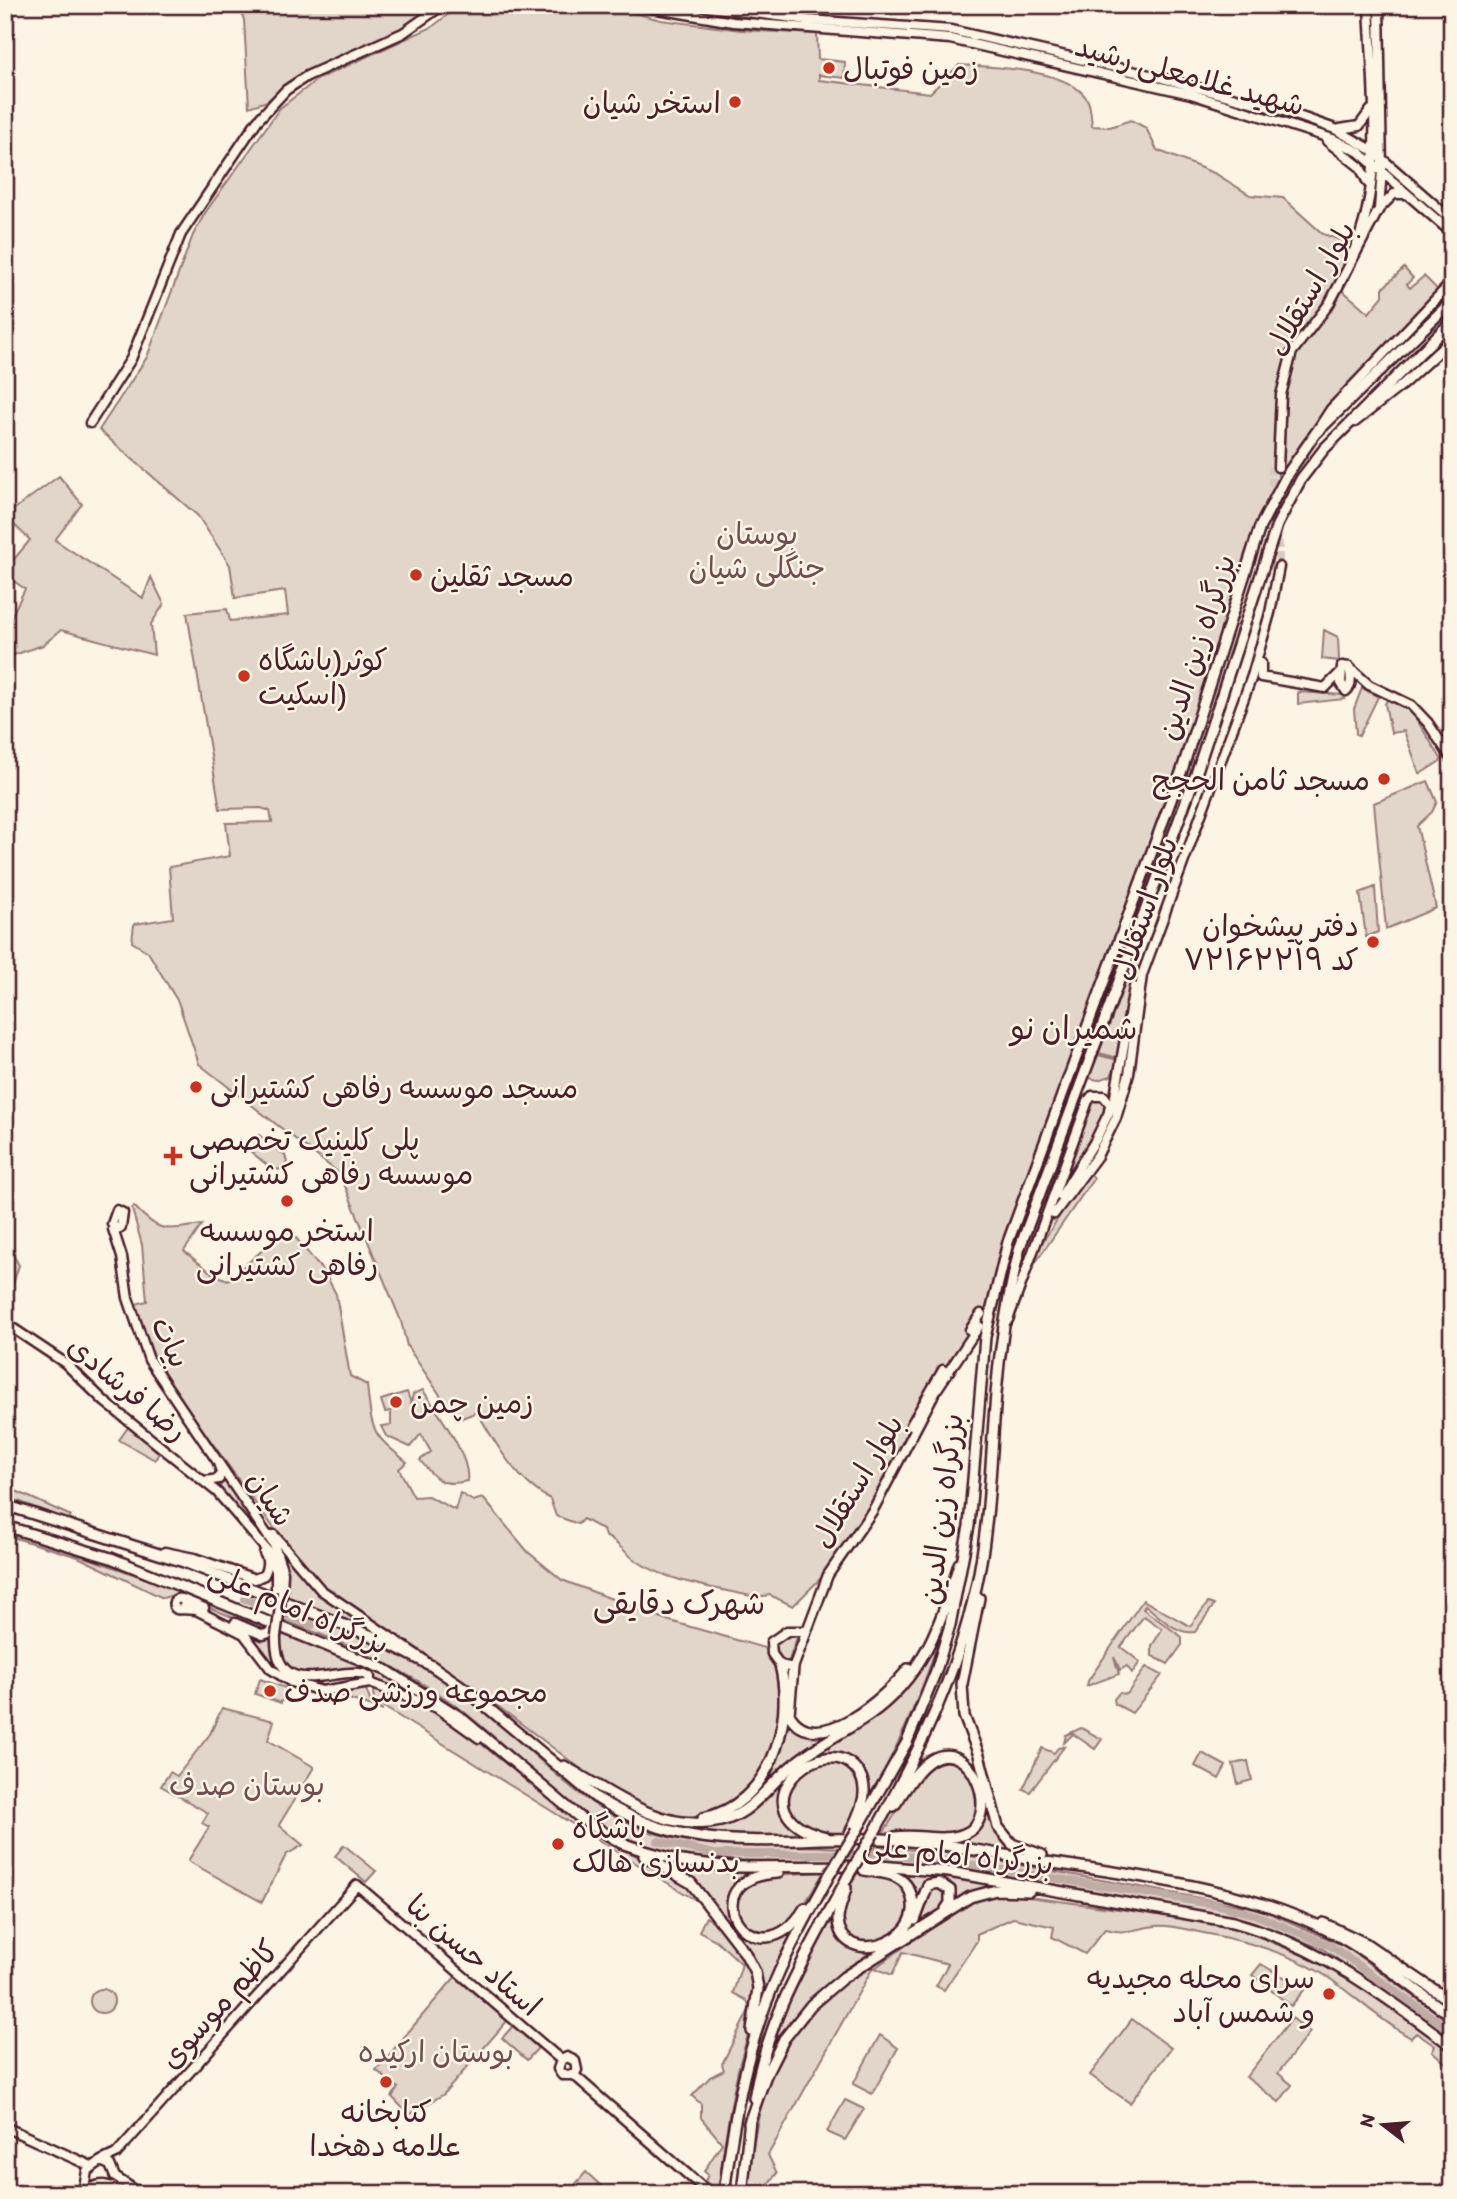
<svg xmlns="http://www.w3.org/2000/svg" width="1457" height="2199" viewBox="0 0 1457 2199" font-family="Itim,'Playpen Sans Arabic',sans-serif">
  <rect width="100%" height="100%" fill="#fcf5e5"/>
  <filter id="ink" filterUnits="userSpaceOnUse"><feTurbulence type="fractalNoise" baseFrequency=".0143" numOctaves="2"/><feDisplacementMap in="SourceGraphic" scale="14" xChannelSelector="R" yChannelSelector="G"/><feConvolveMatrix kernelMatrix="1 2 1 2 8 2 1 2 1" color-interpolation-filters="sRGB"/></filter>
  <g filter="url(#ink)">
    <path fill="#e2d5ca" stroke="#967a7a" stroke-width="2" d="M 239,5 L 436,5 L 396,32 L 297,77 L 267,101 L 249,107 L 244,20 Z
      M 460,5 L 603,5 L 661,20 L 741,30 L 817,34 L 818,59 L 845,62 L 844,78 L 819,75 L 819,80 L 930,93 L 959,65 C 991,67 1068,68 1087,99 C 1091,105 1091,118 1092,126 L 1110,127 L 1131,120 L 1146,128 L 1157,150 L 1216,174 L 1250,195 L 1283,198 L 1323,234 L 1362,247 L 1327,312 L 1342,290 L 1369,313 L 1383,296 L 1383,288 L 1404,268 L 1413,278 L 1407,284 L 1410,288 L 1424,276 L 1439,291 L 1320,419 L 1281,474 L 1281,469 L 1278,468 L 1278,492 L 1264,521 L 1184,768 L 987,1313 L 940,1379 L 896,1472 L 826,1573 L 793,1606 L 770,1595 L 756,1597 C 717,1588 669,1583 635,1560 C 624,1552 618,1542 605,1536 L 603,1530 L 583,1519 L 578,1524 L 556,1516 L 550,1499 C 516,1481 496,1444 477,1412 L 457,1420 L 407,1346 L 401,1321 L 340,1174 L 199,1064 L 178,1002 L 148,952 L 132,942 L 134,924 L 173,918 L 169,867 L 230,856 L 226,823 L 272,822 L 270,811 L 261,808 L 220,809 L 187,613 L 227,609 L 230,621 L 288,615 L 285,591 L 235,598 L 230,565 L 198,516 L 99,430 L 147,357 L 193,235 L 205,213 L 280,108 L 318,79 L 432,27 Z
      M 59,476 L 82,504 L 55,540 L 143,598 L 151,577 L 164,604 L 151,624 L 154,655 L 61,630 L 43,645 L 5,658 L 5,629 L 25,589 L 5,575 L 5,570 L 30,540 L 5,516 Z
      M 1324,630 L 1338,637 L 1339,661 L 1322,659 Z
      M 1362,688 L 1378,697 L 1359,736 L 1356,734 L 1354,709 Z
      M 1298,692 L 1344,695 L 1345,699 L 1298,704 Z
      M 1389,696 L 1413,714 L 1442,760 L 1420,774 L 1404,731 L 1391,733 L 1385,704 Z
      M 1428,781 L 1437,802 L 1432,812 L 1417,826 L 1436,908 L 1386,929 L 1374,803 Z
      M 1375,887 L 1378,932 L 1366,937 L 1360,893 Z
      M 1128,974 L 1133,982 L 1118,1058 L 1099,1053 Z
      M 1098,1055 L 1118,1060 L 1111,1076 L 1098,1080 L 1089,1078 Z
      M 1102,1097 L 1108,1106 L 1083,1157 L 1049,1210 L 1092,1099 Z
      M 259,1135 L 285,1155 L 287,1162 L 283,1169 L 273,1170 L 250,1151 L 249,1141 Z
      M 1090,1173 L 1094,1178 L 1029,1272 L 1037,1255 L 1035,1253 L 1059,1217 L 1056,1215 Z
      M 134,1206 C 161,1235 166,1229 202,1225 L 184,1251 L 213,1274 L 228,1280 L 288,1228 L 326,1275 L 336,1294 L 350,1376 L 367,1385 C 372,1430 370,1433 407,1462 L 399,1469 L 414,1497 L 428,1496 L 455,1510 L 460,1493 L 473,1501 L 483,1498 L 528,1552 L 562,1580 L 670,1621 L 768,1649 L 776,1665 L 781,1700 L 778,1737 L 763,1775 L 732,1804 L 699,1816 L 674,1816 L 646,1809 L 602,1785 L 483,1695 L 327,1590 L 278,1534 L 180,1399 L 145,1340 L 136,1304 L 147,1301 L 142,1245 L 132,1209 Z
      M 5,1241 L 19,1265 L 11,1290 L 5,1282 Z
      M 423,1390 C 437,1412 471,1456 467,1481 C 442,1487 435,1480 420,1460 L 431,1452 L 421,1434 L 410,1447 L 386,1436 L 381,1426 L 391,1425 L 391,1411 L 385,1412 L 381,1400 L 407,1392 L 411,1403 L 413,1394 Z
      M 129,1426 L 159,1453 L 155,1460 L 119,1440 Z
      M 229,1481 L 273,1546 L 274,1556 L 219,1489 L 222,1482 Z
      M 5,1486 L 71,1516 L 68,1520 L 5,1496 Z
      M 5,1529 L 176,1589 L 390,1676 L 447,1713 L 374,1681 L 371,1675 C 347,1676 303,1685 285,1664 C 278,1656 278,1643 271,1634 C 266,1674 304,1682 335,1687 C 290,1692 269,1662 244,1631 L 270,1633 L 177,1594 L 163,1598 L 78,1557 L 5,1535 Z
      M 272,1537 L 300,1571 L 413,1652 L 364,1627 L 284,1597 Z
      M 954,1589 C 933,1667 906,1736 865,1805 L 865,1780 L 837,1756 L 794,1771 L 783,1814 L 797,1831 L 818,1837 C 724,1838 667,1842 586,1785 L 667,1821 L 732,1820 L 782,1777 L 917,1673 L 932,1652 Z
      M 1143,1600 L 1190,1626 L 1208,1603 L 1214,1605 L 1195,1632 C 1176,1635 1158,1615 1145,1605 L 1143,1609 L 1182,1637 L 1182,1645 L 1168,1664 L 1152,1656 L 1152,1646 L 1162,1629 L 1144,1616 L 1121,1647 L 1140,1662 L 1132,1673 L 1127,1666 L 1120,1670 L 1114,1657 L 1119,1674 L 1087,1686 L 1088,1681 Z
      M 281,1606 C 344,1630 408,1653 462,1693 C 521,1736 570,1801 639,1828 C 708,1854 768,1842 839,1848 L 830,1862 C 765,1859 703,1866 641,1844 C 569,1817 519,1753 459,1708 C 405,1668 343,1642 280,1619 Z
      M 798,1634 L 788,1663 L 781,1661 L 774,1645 L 781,1635 Z
      M 1146,1667 L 1162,1675 L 1132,1713 L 1115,1704 L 1114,1699 L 1119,1693 L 1127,1694 Z
      M 787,1671 L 791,1672 C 788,1702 779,1743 827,1733 L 909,1674 L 823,1740 L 736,1815 L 711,1818 L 730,1810 L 776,1756 Z
      M 260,1679 L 286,1688 L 281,1703 L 255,1694 Z
      M 366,1689 L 371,1703 L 383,1711 L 327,1691 Z
      M 380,1689 L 420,1702 L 460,1727 L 596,1836 L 683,1879 L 713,1911 L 374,1701 L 373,1691 Z
      M 222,1708 L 274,1721 L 268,1740 L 314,1767 L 279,1825 L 303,1845 L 286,1855 L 262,1902 L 188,1861 L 209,1827 L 202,1823 L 208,1813 L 161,1786 L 170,1772 L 177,1776 L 210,1734 Z
      M 1081,1728 L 1102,1739 L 1095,1749 L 1073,1734 L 1064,1743 L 1066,1735 Z
      M 1064,1747 L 1030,1792 L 1023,1789 L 1042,1748 L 1054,1753 L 1058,1748 Z
      M 1202,1753 L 1226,1766 L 1219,1779 L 1195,1766 Z
      M 830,1759 L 855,1771 L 863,1793 L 847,1835 L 824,1834 L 802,1829 L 785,1802 L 797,1775 Z
      M 941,1759 L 960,1762 C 979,1786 983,1797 971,1827 L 952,1835 L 882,1835 L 920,1774 Z
      M 1248,1761 L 1252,1780 L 1238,1784 L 1233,1764 Z
      M 985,1794 C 995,1844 1015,1849 1060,1862 L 922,1837 L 968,1836 Z
      M 344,1845 L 376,1871 L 366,1882 L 335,1856 Z
      M 876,1846 L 965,1855 L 1260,1909 L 1345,1946 L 1452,2024 L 1452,2040 L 1323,1949 L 1248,1920 L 944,1865 L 868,1860 Z
      M 643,1854 L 782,1871 C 743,1874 730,1878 734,1920 L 769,1940 C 790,1937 798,1919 810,1903 L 760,2008 L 760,1983 L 704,1894 Z
      M 881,1871 L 942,1874 L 1047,1892 L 992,1888 L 818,1996 L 762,2076 L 783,2015 L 843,1892 L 839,1929 L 864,1949 L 907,1930 L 913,1892 Z
      M 824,1872 L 798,1915 L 782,1932 L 756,1934 L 736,1917 L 739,1889 L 771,1875 Z
      M 858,1872 C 886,1875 896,1873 911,1898 C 904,1933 895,1941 859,1944 C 830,1922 842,1899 858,1872 Z
      M 999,1893 L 1178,1917 L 1248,1932 L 1333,1968 L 1452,2052 L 1452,2069 L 1432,2051 L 1435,2046 L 1416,2033 L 1411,2038 C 1381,2021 1357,1998 1329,1978 C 1295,1955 1250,1942 1209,1934 C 1194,1932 1172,1924 1156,1926 C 1135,1928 1128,1935 1105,1929 L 1085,1954 L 1052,1937 L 1054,1927 L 1013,1918 L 977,1934 L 977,1941 L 944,1990 L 936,1986 L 948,1964 L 903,1952 L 892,1975 L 875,1968 L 960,1905 Z
      M 706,1917 C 729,1930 753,1964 755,1991 C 756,2017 744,2045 738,2070 C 729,2111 723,2151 718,2192 L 705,2181 L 708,2175 L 704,2171 L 722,2143 L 701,2118 L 701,2104 L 692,2096 L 710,2077 L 724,2070 L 722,2064 L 750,2008 L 746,2000 L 733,1993 L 742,1964 L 717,1941 L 699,1931 Z
      M 876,1962 L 768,2155 L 777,2173 L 760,2194 L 748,2194 C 757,2086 777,2020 876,1962 Z
      M 1261,1964 L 1305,1989 L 1291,2006 L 1252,1975 Z
      M 455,1977 L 507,2021 L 444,2094 L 409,2115 L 392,2097 L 398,2088 L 376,2070 Z
      M90 2001a12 12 0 1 1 24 0a12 12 0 1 1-24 0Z
      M 1292,2018 L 1310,2032 L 1278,2073 L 1292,2085 L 1279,2102 L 1246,2077 Z
      M 1132,2019 L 1171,2048 L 1130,2103 L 1090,2075 Z
      M 513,2026 L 538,2048 L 527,2060 L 502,2038 Z
      M 880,2035 L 898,2048 L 872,2094 L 853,2084 Z
      M 845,2100 L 864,2109 L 845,2140 L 827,2132 Z
      M 586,2172 L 610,2194 L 567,2194 Z"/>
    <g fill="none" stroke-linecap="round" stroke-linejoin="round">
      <path stroke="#c0aca5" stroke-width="8" d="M 244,1599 L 256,1603
        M 284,1614 L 312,1625
        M 658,1841 L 714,1854 L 882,1854 L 931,1858 L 1218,1905 L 1256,1915 L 1331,1946 L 1452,2031"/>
      <path stroke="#d8cac0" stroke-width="8" stroke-dasharray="8 4" stroke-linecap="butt" d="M 1278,493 L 1279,567
        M 1272,570 L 1272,467
        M 1041,1234 L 1054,1214
        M 979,1326 L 1034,1244"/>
      <defs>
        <path id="major" d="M 634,5 L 733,22 L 950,39 L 1191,94 L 1333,139 L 1359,152 L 1452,233
          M 691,5 L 809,20 L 951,30 L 1154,76 L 1284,111 L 1335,129 L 1372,150 L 1452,220
          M 1340,129 L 1359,126 L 1371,110
          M 1327,141 L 1360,167 L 1368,183
          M 1379,209 L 1394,194 L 1407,194
          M 1352,255 C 1386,183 1372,83 1369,5
          M 1355,422 L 1402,385 L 1452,339
          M 90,423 L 131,359 L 181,234 L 257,121 L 286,90 L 307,76 L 403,33 L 443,5
          M 1316,432 L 1331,409 L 1452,282
          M 1278,467 L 1281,395 L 1292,352 L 1329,304 L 1379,209 L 1382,170 L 1379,5
          M 1261,663 L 1261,677 L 1325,688 L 1340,673
          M 1342,666 L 1349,667 C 1351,675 1353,686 1346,691 L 1341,683 Z
          M 1349,667 L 1369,685 L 1411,705 L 1428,723 L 1452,759
          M 1061,1196 L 1095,1141 L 1114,1102 L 1134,987
          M 117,1210 L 123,1213 L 121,1227 L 117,1230 L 112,1224 Z
          M 1054,1214 L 1097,1156 L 1116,1118 L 1129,1074 L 1142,975 L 1252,676 L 1270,613 L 1279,567
          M 113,1229 L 122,1257 L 128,1298 L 149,1360 L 274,1545 L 283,1572 L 282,1592
          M 1008,1320 L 1088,1101 L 1092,1096 L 1104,1096 L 1110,1104 L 1109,1111
          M 5,1323 L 65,1363 L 105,1402 L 217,1492 L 271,1555 L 276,1571 L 276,1590
          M 970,1330 L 981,1314
          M 911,1425 L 943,1370
          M 205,1481 L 219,1479 L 221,1471 L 218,1463
          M 274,1535 L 321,1590 L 424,1660
          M 165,1552 L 194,1558 L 255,1579 L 264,1575 C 268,1567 269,1560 264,1553
          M173.5 1604a5.5 5.5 0 1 1 11 0a5.5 5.5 0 1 1-11 0Z
          M 182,1599 L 204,1608
          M 181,1609 L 196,1610 L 244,1634 L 271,1669 L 291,1682 L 322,1691 L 370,1683 L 370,1677 C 347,1659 274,1709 276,1636
          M 235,1623 L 263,1635 L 269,1633 L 273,1626
          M 805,1631 L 787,1631 L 771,1642 L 772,1654 L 780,1665 L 793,1668 L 828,1575 L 873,1510 L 935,1392 L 979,1326
          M 370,1683 L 437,1708 L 479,1738
          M 561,2060 L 567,2057 L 575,2061 L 577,2070 L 574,2075
          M 561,2060 L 558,2069 L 562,2075 L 574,2075
          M 574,2075 L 710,2194
          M 5,2127 L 91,2166
          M 101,2161 L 116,2154 L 357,1885 L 561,2060
          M 84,2192 C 99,2181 111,2184 126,2194
          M 83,2193 L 87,2171 L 101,2161 L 110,2165 L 115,2177 L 141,2194"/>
        <path id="highway" d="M 5,1505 L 184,1562 L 382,1640 L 432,1666 L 464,1688 L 595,1797 C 694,1860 773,1835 882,1839 C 932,1841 984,1852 1034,1860 C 1131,1875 1247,1887 1335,1934 C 1376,1956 1413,1989 1452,2016
          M 5,1526 L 111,1558 L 386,1670 L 460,1717 L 579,1817 L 621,1843 L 645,1851 L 681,1861 L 731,1867 L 880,1866 L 949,1872 L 1233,1922 C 1317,1945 1383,1994 1452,2046
          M 979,1598 L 962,1684 L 964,1716 L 979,1755 L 998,1827 L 1012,1844 L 1042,1855
          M 793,1668 L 789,1714 C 815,1761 887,1696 908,1669
          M 564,1766 C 609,1791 655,1828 709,1823 C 750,1820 765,1787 794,1764 C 817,1745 844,1732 869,1715 C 922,1678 941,1624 959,1564
          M 894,1806 C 904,1792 915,1770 931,1760 C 972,1735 1003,1819 964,1834 C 943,1843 917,1833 895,1837
          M 703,1818 C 769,1805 795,1725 780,1665
          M 857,1830 L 907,1742 L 936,1671 L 950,1625 L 969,1526 L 985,1337 L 1008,1242 L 1182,770 L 1260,527 L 1288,473 L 1315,434 L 1452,301
          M 874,1833 C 920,1749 961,1668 979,1573 C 990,1514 991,1454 996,1394 C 1000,1344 1008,1295 1020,1247 L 1196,774 L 1277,525 L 1301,479 L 1324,449 L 1452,321
          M 826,1837 C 732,1814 817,1730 854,1767 C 874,1787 860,1812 850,1833
          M 644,1856 L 691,1883 L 745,1953 L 755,1972 L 758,1988 L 752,2031
          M 778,1873 C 684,1878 755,1988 805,1908
          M 846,1888 C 844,1898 838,1909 838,1920 C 841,1969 924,1944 912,1898 C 910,1889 905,1881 896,1877 C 887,1872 874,1872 864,1870
          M 915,1920 L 928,1885 L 939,1883 L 950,1890 L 950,1903 L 946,1909
          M 1323,1923 L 1365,1943 L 1452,2002
          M 754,2098 C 769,2011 809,1952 848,1876
          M 749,2123 L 766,2075 L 784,2039 L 811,2005 L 844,1977 L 970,1897 L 996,1890 L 1029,1891
          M 724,2194 C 734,2116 747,2041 780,1970 C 795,1937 813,1906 830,1874
          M 742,2194 L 750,2119"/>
      </defs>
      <use href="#major" stroke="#4a1f2b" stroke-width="13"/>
      <use href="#highway" stroke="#4a1f2b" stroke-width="14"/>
      <use href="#major" stroke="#fcf5e5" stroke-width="8"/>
      <use href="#highway" stroke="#fcf5e5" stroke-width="9"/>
      <defs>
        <path id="major-bridge" d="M 276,1636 L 282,1592"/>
        <path id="highway-bridge" d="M 830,1874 L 857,1830
          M 848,1876 L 874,1833"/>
      </defs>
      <use href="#major-bridge" stroke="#4a1f2b" stroke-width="13" stroke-linecap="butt"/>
      <use href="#highway-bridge" stroke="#4a1f2b" stroke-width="14" stroke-linecap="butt"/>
      <use href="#major-bridge" stroke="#fcf5e5" stroke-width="8"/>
      <use href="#highway-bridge" stroke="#fcf5e5" stroke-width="9"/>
    </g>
  </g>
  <g fill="#c8321e" stroke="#fcf5e5" stroke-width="2.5">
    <circle cx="829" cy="68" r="7"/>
    <circle cx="735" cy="102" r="7"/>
    <circle cx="416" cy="575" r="7"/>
    <circle cx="244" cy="676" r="7"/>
    <circle cx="1384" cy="779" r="7"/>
    <circle cx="1373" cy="942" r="7"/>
    <circle cx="196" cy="1087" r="7"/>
    <path d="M169.5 1145.5h7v7h7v7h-7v7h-7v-7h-7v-7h7z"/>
    <circle cx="287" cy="1201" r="7"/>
    <circle cx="396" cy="1402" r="7"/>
    <circle cx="270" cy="1691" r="7"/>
    <circle cx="558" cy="1844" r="7"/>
    <circle cx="1329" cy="1994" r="7"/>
    <circle cx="386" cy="2082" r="7"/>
  </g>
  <g text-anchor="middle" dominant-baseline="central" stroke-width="5" stroke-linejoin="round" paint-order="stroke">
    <g font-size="30" fill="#4a1f2b" stroke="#fcf5e5" text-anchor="start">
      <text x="843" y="68">زمین فوتبال</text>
      <text x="721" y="102" text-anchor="end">استخر شیان</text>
      <text x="430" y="575">مسجد ثقلین</text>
      <text x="258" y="659">کوثر(باشگاه<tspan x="258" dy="34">اسکیت)</tspan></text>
      <text x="1370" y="779" text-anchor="end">مسجد ثامن الحجج</text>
      <text x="1359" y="925" text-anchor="end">دفتر پیشخوان<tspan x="1359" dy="34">کد ۷۲۱۶۲۲۱۹</tspan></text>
      <text x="210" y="1087">مسجد موسسه رفاهی کشتیرانی</text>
      <text x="189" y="1139">پلی کلینیک تخصصی<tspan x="189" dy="34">موسسه رفاهی کشتیرانی</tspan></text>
      <text x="287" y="1230" text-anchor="middle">استخر موسسه<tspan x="287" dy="34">رفاهی کشتیرانی</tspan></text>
      <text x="410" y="1402">زمین چمن</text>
      <text x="284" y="1691">مجموعه ورزشی صدف</text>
      <text x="572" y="1827">باشگاه<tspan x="572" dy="34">بدنسازی هالک</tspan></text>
      <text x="1315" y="1977" text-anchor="end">سرای محله مجیدیه<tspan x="1315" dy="34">و شمس آباد</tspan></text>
      <text x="386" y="2111" text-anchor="middle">کتابخانه<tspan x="386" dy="34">علامه دهخدا</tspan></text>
    </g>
    <g font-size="30" fill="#4a1f2b" stroke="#fcf5e5">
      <text transform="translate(1190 75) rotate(15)">شهید غلامعلی رشید</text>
      <text transform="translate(1310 288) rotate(-60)">بلوار استقلال</text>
      <text transform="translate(1196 647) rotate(-72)">بزرگراه زین الدین</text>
      <text transform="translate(1144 908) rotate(-71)">بلوار استقلال</text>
      <text transform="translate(171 1342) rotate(65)">بیات</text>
      <text transform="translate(128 1388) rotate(40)">رضا فرشادی</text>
      <text transform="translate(857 1481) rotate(-59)">بلوار استقلال</text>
      <text transform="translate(271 1498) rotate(57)">شیان</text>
      <text transform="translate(941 1509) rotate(-83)">بزرگراه زین الدین</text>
      <text transform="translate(299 1608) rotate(23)">بزرگراه امام علی</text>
      <text transform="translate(958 1854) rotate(6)">بزرگراه امام علی</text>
      <text transform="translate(474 1955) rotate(41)">استاد حسن بنا</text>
      <text transform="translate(219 2004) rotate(-48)">کاظم موسوی</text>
    </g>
    <g font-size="30" fill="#704c53" stroke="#fcf5e5">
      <text x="757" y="533">بوستان<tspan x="757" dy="34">جنگلی شیان</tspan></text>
      <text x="247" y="1784">بوستان صدف</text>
      <text x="436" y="2051">بوستان ارکیده</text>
    </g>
    <g font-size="32" fill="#4a1f2b" stroke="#fcf5e5">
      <text x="1074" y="1028">شمیران نو</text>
      <text x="679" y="1603">شهرک دقایقی</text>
    </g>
  </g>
  <rect width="1457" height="2199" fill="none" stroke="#fcf5e5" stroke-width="28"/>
  <rect x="14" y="14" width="1429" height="2171" fill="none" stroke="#4a1f2b" stroke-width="2.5" filter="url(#ink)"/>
  <g transform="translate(1383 2125) rotate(286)" stroke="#fcf5e5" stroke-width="5" paint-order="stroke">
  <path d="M0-5L12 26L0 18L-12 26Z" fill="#4a1f2b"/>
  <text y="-10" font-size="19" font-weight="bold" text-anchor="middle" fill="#4a1f2b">N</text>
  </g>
</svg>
